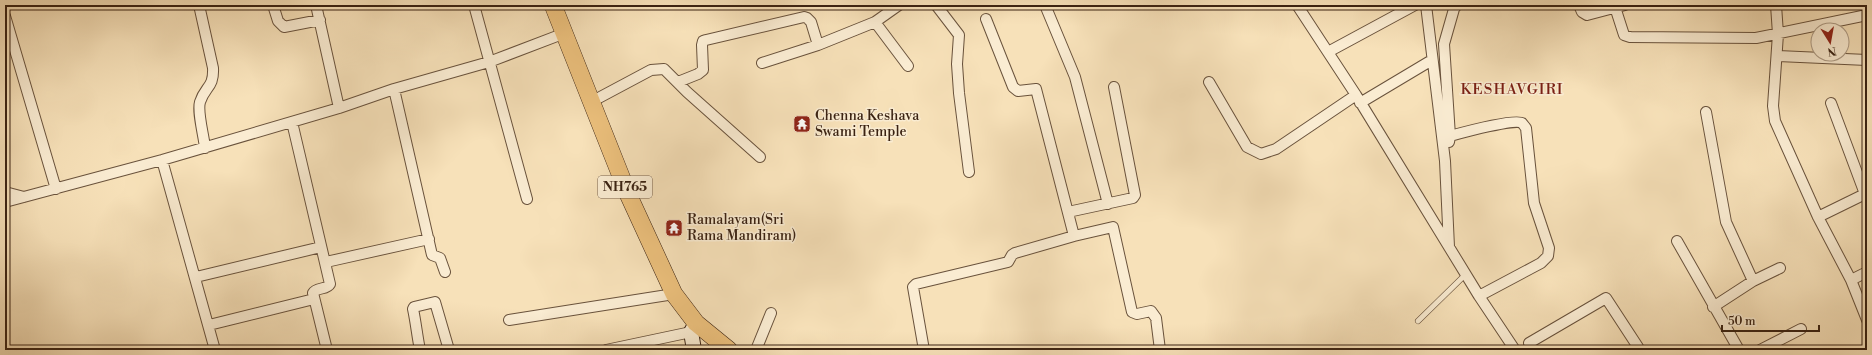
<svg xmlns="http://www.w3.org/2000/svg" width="1872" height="355" viewBox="0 0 1872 355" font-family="'Libre Bodoni',serif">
  <rect width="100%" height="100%" fill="#f7e1b9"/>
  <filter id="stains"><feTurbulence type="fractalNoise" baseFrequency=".005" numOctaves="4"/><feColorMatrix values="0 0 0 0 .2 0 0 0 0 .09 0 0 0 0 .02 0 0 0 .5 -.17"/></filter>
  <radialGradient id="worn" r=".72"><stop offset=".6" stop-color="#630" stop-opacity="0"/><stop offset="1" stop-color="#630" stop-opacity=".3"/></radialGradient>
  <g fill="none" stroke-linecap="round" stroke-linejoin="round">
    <defs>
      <path id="service" d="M 1418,321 L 1465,275"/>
      <path id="minor" d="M 199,5 L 213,68 C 214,88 205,86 200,102 C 197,112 204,136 205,148
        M 273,5 L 278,21 L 284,27 L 320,20
        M 316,5 L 339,108
        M 474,5 L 527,199
        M 936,5 L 959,35 L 957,64 L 959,93 L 969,172
        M 1045,5 L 1075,77 L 1108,204
        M 1297,5 L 1356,95 L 1479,296 L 1515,350
        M 1426,5 L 1445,161 L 1449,247
        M 1579,5 L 1582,12 L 1587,15 L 1625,5
        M 1776,5 L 1778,34 L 1773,106 L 1775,121 L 1818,217 L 1851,280 L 1867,320
        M 1615,7 L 1624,35 L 1630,37 L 1756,38 L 1867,15
        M 5,16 L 56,189
        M 986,19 L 1013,87 L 1018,91 L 1036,89 L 1074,236
        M 875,22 L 908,66
        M 1328,52 L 1415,5
        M 1777,56 L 1867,60
        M 762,63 L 818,45 L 875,22 L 899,5
        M 678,82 L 698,74 L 703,70 L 702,45 L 703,41 L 706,40 L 804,17 L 807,18 L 811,22 L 818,45
        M 1209,82 L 1247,147 L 1261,154 L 1276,149 L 1356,95
        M 394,89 L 432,255 L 440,258 L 445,272
        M 591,102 L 651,70 L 664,69 L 687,92 L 760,157
        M 1360,103 L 1432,60
        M 1831,103 L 1865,194
        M 1706,112 L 1726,222 L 1753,281
        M 292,122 L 330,284 C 327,290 316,287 313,293 L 327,350
        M 1450,136 C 1461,133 1515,118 1522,123 C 1523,124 1525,127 1526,128 L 1534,203 L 1549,248 L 1548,256 L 1541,263 L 1479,296
        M 1449,142 L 1450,136 L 1444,44 L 1454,9 L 1457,5
        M 162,160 L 215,350
        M 5,192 L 24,197
        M 5,202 L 162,160 L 339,108 L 394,89 L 489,62 L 565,33
        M 1068,212 L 1133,198 L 1135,195 L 1114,87
        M 1818,217 L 1867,193
        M 1677,241 L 1739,350
        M 326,262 L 429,239
        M 196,277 L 321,247
        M 1851,280 L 1867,272
        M 1713,307 L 1753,281 L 1780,268
        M 509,320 L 674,294
        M 209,325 L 314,299
        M 1529,343 L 1606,298 L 1638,347 L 1633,350
        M 420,350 C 417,335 416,323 413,309 L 414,307 L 435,302 L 449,350
        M 606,350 L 691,332
        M 756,350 L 771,313
        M 924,350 L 913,287 L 916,284 L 1008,262 L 1012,255 L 1015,253 L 1074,236 L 1113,227 L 1132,312 L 1137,314 L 1151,311 L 1156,318 L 1160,350
        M 1760,350 L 1801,329"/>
      <path id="secondary" d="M 694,350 L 691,332 L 696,323"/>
      <path id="trunk" d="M 553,5 L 628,194 L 674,294 L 696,323 L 729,350"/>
    </defs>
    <use href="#service" stroke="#69523c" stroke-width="6"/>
    <use href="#minor" stroke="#69523c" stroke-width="12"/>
    <use href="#secondary" stroke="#3a2212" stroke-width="16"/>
    <use href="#trunk" stroke="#3a2212" stroke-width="18"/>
    <use href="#service" stroke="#faecd2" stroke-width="5"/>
    <use href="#minor" stroke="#faecd2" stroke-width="10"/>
    <use href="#secondary" stroke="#faecd2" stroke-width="14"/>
    <use href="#trunk" stroke="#ecc07c" stroke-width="17"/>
  </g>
  <defs>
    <symbol id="temple-square" viewBox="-11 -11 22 22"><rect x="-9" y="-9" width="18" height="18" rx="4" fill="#8f2418" stroke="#faecd2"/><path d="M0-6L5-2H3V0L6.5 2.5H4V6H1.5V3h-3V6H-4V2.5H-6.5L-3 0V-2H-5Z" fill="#fff"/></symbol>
  </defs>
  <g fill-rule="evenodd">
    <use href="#temple-square" x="792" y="114" width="20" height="20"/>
    <use href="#temple-square" x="664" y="218" width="20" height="20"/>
  </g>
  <g text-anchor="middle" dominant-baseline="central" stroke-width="3" stroke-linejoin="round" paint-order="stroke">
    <rect fill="#faecd2" stroke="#745f4c" stroke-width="1" x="598" y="176" width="54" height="22" rx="3"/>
    <g font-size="13" font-weight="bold" fill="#3a2212">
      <text x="625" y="187">NH765</text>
    </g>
    <g font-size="14" fill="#3a2212" stroke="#faecd2" text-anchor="start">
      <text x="815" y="116">Chenna Keshava<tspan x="815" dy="16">Swami Temple</tspan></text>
      <text x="687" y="220">Ramalayam(Sri<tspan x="687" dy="16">Rama Mandiram)</tspan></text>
    </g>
    <g font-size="15" letter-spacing="1" fill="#7a1f14" stroke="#faecd2">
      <text x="1512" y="89">KESHAVGIRI</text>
    </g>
  </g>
  <rect width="1872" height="355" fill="none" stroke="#f7e1b9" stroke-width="20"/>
  <rect x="6" y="6" width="1860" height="343" fill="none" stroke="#3a2212" stroke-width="2"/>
  <rect x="10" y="10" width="1852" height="335" fill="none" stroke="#3a2212"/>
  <g transform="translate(1830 42) rotate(169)"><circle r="19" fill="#faecd2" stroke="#ad9b85"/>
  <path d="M0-3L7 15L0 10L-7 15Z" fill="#8f2418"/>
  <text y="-6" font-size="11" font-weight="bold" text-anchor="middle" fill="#3a2212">N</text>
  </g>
  <path d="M1722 325v6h97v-6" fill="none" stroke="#3a2212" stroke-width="2"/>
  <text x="1728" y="325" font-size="12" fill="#3a2212" stroke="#faecd2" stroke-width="3" paint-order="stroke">50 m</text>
  <rect width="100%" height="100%" filter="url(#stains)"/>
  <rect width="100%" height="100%" fill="url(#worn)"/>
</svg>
